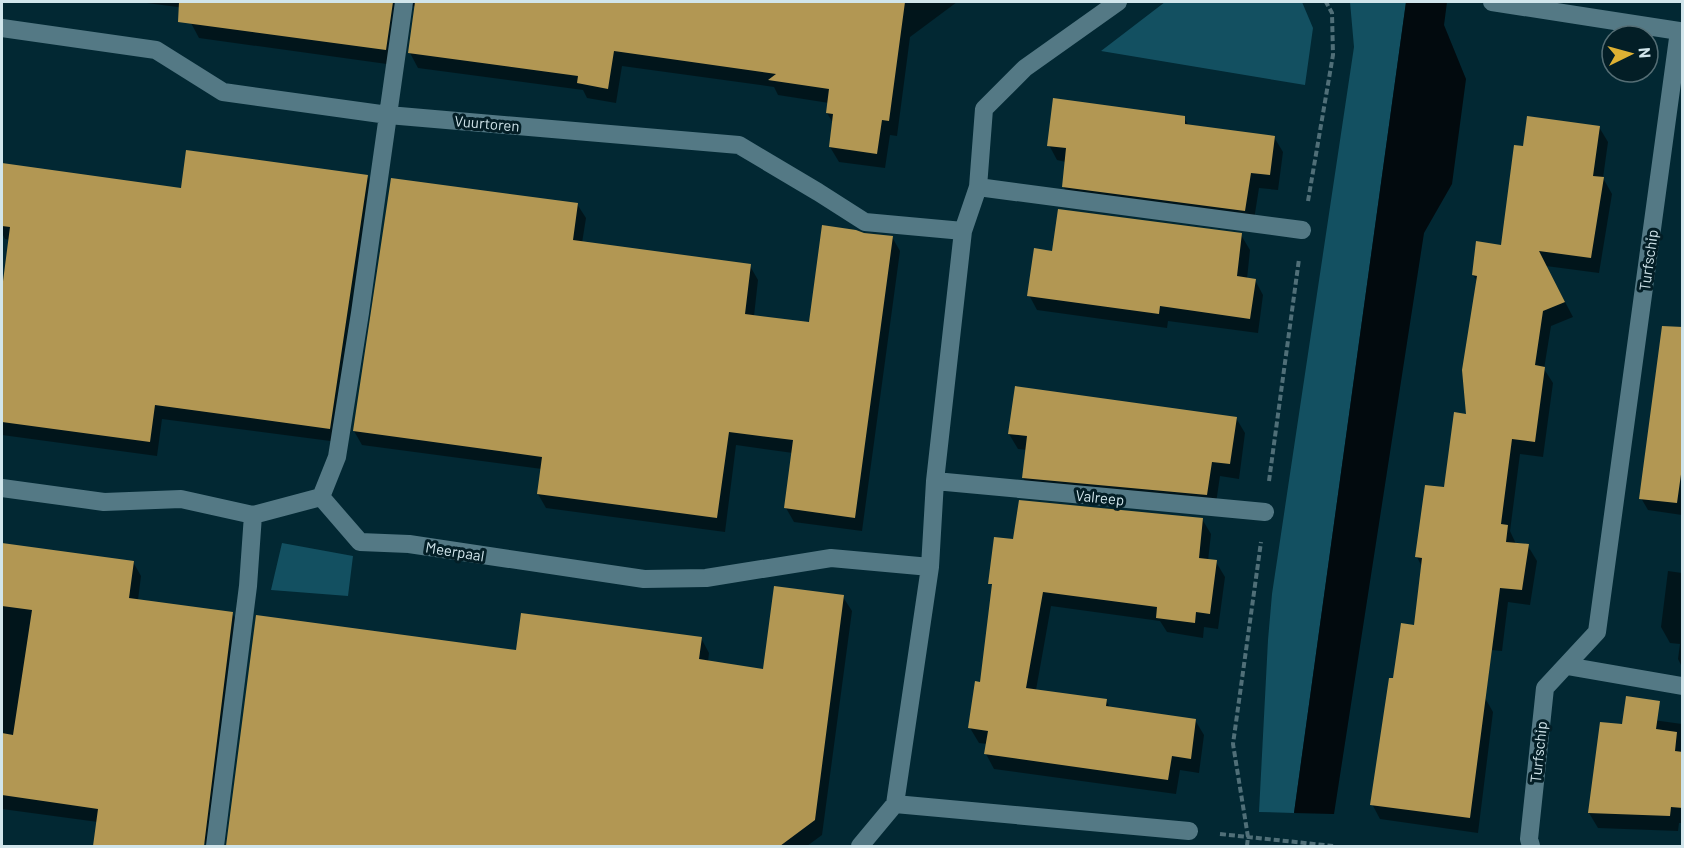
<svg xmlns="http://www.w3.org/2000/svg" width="1684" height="848" viewBox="0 0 1684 848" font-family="Barlow,sans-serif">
  <rect width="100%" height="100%" fill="#022833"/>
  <path fill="#135061" d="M 1165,2 L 1302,2 L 1313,28 L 1305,85 L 1101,51 Z
    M 1350,2 L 1406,2 L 1294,813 L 1259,812 L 1268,640 L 1272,594 L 1354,47 Z
    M 282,543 L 353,556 L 348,596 L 271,590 Z"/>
  <path fill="#020a0e" d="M 1406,2 L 1447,2 L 1444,25 L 1466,79 L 1452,184 L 1424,233 L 1334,814 L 1294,813 Z"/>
  <path fill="#0007" d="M 139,2 L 553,2 L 569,4 L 569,2 L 763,2 L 778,4 L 779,2 L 957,2 L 910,37 L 897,136 L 890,135 L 885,168 L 839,162 L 830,147 L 833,123 L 827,113 L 829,103 L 778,95 L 774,87 L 622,66 L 616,103 L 587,98 L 583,90 L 418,68 L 410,53 L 416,6 L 408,7 L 394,65 L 199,38 L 191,23 L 193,9 Z
    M 1184,118 L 1189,126 L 1274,137 L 1283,152 L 1278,190 L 1259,188 L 1253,226 L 1072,202 L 1063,186 L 1066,162 L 1057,160 L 1049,145 Z
    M 1599,127 L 1608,142 L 1603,178 L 1612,194 L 1599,273 L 1546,266 L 1573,317 L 1551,326 L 1544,369 L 1553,383 L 1543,457 L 1520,454 L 1510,531 L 1516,544 L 1528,546 L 1537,561 L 1530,605 L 1508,602 L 1502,651 L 1492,650 L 1485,698 L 1493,712 L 1478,833 L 1380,819 L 1372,804 L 1394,680 L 1415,627 L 1422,567 L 1417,557 L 1445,489 L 1468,415 L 1478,283 L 1473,275 L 1502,246 L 1524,148 Z
    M 4,165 L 182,189 L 367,176 L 376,190 L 338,442 L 162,419 L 157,456 L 2,435 L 2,299 L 10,240 L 5,239 L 2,233 L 2,188 Z
    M 577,204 L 586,218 L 582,243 L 750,266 L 758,280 L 754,316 L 810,323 L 864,235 L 892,237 L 900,251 L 862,531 L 794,522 L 786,508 L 793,453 L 736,445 L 725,532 L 546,508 L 538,494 L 542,469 L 362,445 L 354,431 Z
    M 1241,235 L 1250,250 L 1247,279 L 1255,280 L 1263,295 L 1258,333 L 1168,321 L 1167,328 L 1037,310 L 1029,295 L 1053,252 Z
    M 1682,351 L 1682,515 L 1648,510 L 1641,498 Z
    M 1236,418 L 1245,433 L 1239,479 L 1220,476 L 1215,510 L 1032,493 L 1023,478 L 1027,450 L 1018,449 L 1009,434 Z
    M 1202,519 L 1211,534 L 1208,561 L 1216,562 L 1225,577 L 1218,629 L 1204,627 L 1203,638 L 1167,632 L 1160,621 L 1051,606 L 1036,690 L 1106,700 L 1110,708 L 1195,720 L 1204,735 L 1199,773 L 1180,770 L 1176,794 L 994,769 L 986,754 L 987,744 L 979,743 L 970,728 L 981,684 L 993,586 L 991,584 L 1014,541 Z
    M 2,544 L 133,562 L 141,576 L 138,600 L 232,613 L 241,628 L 207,846 L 201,837 L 199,839 L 203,846 L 95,846 L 98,822 L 2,809 Z
    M 1668,571 L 1682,573 L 1682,667 L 1678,659 L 1680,644 L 1670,643 L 1661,627 Z
    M 843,597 L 852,611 L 822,835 L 807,846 L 228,846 L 257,617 L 517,651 L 701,638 L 709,653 L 708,662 L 764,670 Z
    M 1624,716 L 1682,724 L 1682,823 L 1679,823 L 1678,831 L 1598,828 L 1589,813 L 1623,726 Z"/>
  <path fill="#b29753" d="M 179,2 L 393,2 L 386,50 L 178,22 Z
    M 415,2 L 905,2 L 889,121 L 882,120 L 877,154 L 829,147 L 833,114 L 826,113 L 829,89 L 768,80 L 776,74 L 614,51 L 608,89 L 577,83 L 578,76 L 408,53 Z
    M 1053,98 L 1185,116 L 1185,124 L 1275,136 L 1270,175 L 1251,173 L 1245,211 L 1062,187 L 1066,148 L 1047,146 Z
    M 1527,116 L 1600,126 L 1593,176 L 1604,177 L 1591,258 L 1539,251 L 1565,302 L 1543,311 L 1535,365 L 1545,367 L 1535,442 L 1512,439 L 1501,524 L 1508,525 L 1506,542 L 1529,544 L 1522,590 L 1500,588 L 1470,818 L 1370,805 L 1389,678 L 1393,678 L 1401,623 L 1414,625 L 1422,558 L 1415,557 L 1425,485 L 1444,487 L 1454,412 L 1466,414 L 1462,370 L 1477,276 L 1472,275 L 1476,241 L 1501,245 L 1514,145 L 1523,146 Z
    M 186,150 L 368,175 L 330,429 L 155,405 L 150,442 L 2,422 L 2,289 L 10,227 L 2,226 L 2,163 L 181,188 Z
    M 391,178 L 578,203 L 573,240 L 751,264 L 745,314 L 809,322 L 822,225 L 856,230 L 864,233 L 893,236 L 855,518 L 784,508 L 793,440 L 729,432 L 717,518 L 537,494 L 542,457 L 353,431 Z
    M 1058,209 L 1242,233 L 1237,276 L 1256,279 L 1250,319 L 1160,306 L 1159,314 L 1027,296 L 1034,248 L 1052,251 Z
    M 1662,326 L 1683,327 L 1683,460 L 1677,503 L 1639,499 Z
    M 1015,386 L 1237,417 L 1230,464 L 1212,462 L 1207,495 L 1022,478 L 1027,436 L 1008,434 Z
    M 1019,500 L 1203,518 L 1199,558 L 1217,560 L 1210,614 L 1196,612 L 1195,623 L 1156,618 L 1157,607 L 1043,592 L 1026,688 L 1107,699 L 1106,706 L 1196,719 L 1191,759 L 1172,756 L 1168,780 L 984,754 L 988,731 L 968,728 L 975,681 L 980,682 L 992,584 L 988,584 L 994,537 L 1013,539 Z
    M 2,543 L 134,561 L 129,598 L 233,612 L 204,846 L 93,846 L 98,809 L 2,795 L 2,733 L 13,735 L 32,610 L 2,606 Z
    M 774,586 L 844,595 L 815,820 L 780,846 L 226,846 L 256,615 L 516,650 L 521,613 L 702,637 L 699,659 L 763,669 Z
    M 1626,696 L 1660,701 L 1656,729 L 1677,732 L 1675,751 L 1683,752 L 1683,808 L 1671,807 L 1670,816 L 1588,813 L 1600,722 L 1622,724 Z"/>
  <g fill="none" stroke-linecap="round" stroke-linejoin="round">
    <path stroke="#506f78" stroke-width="4" stroke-dasharray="6 3" stroke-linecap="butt" d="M 1308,201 L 1333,55 L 1332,13 L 1326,2
      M 1269,481 L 1299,259
      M 1220,834 L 1333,846
      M 1247,846 L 1248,837 L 1233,744 L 1261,542"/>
    <path stroke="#547985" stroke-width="18" d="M 1492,2 L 1679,31 L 1597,632 L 1545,688 L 1529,839 L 1531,846
      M 2,28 L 156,50 L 223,92 L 388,115 L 739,145 L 818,192 L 865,222 L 963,231
      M 978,187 L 1302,230
      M 935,481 L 1265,512
      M 2,488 L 104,502 L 181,499 L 253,515 L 321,497 L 360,542 L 409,544 L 644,579 L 706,578 L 831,558 L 930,567
      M 321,497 L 337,457 L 360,313 L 404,2
      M 1567,666 L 1682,686
      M 895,804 L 1189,831
      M 215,846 L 248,586 L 253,515
      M 860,846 L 895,804 L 930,567 L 935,481 L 963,231 L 978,187 L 984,109 L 1025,68 L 1118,2"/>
  </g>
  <g text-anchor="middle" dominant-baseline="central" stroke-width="6" stroke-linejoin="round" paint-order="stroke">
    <g font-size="15" fill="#d1e5eb" stroke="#031e26">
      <text transform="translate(487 123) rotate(5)">Vuurtoren</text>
      <text transform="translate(1648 260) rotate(-82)">Turfschip</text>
      <text transform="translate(1100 497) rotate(6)">Valreep</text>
      <text transform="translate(455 551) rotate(9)">Meerpaal</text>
      <text transform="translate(1538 752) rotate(-84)">Turfschip</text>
    </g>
  </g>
  <rect width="1684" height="848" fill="none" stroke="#d1e5eb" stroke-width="6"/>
  <g transform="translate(1630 54) rotate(85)"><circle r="28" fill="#031e26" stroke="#556e75" stroke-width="1.5"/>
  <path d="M0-4.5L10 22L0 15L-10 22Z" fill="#deb133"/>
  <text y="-9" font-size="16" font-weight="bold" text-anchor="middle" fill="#d1e5eb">N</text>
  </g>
</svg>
